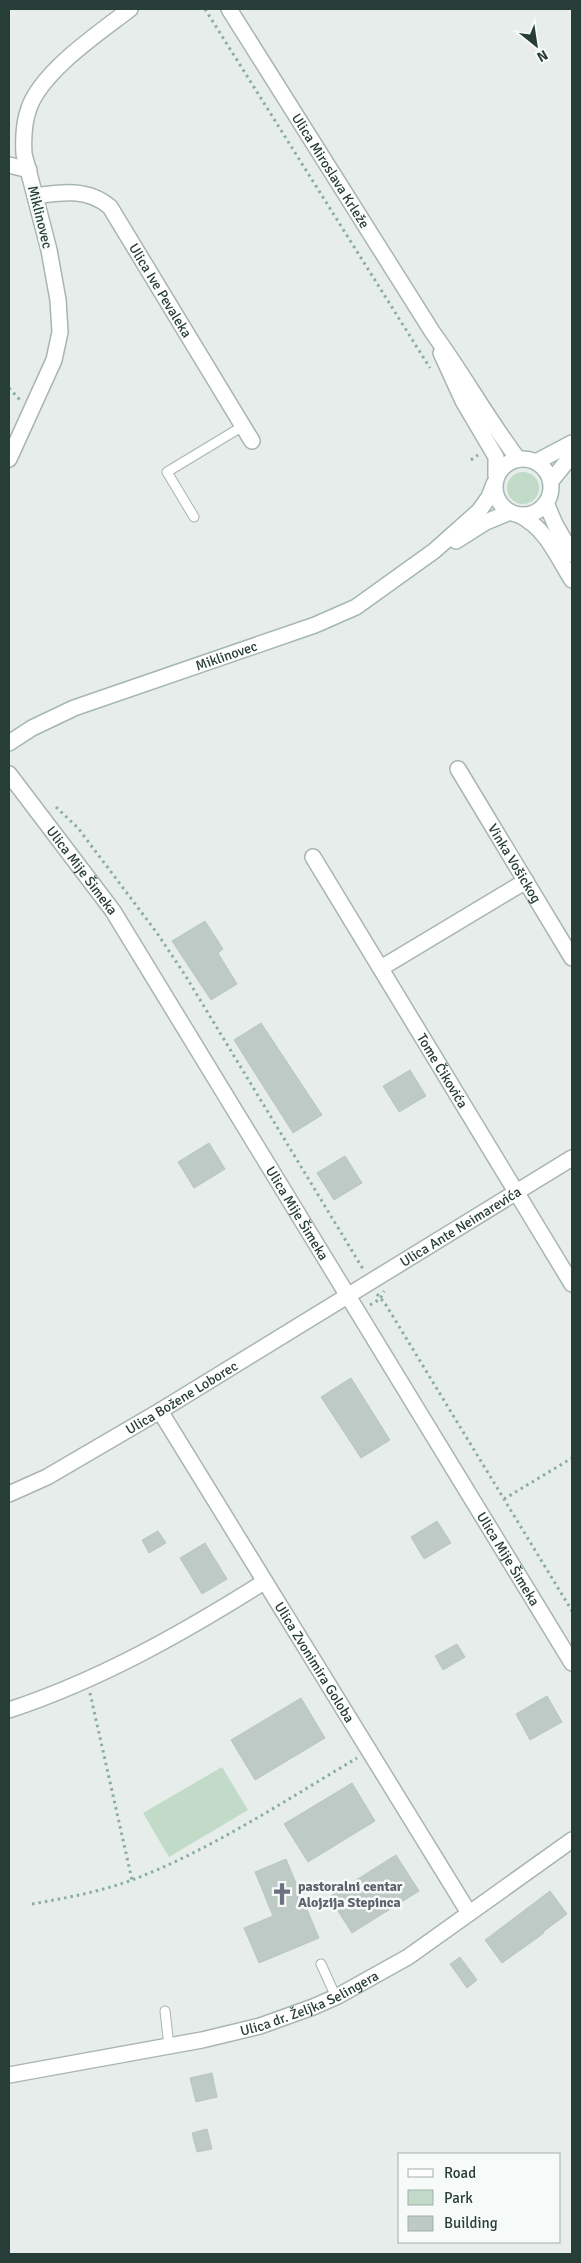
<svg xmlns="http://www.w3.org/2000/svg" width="581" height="2263" viewBox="0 0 581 2263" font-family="Signika,sans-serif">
  <rect width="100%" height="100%" fill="#e6edea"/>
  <path fill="#c2dbc9" d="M507 488a16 16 0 1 1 32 0a16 16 0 1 1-32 0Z
    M 222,1767 L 248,1810 L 169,1857 L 143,1813 Z"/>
  <path fill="#becac6" stroke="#b9c6c1" d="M 205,921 L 223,949 L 218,953 L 237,984 L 211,1000 L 172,941 Z
    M 261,1023 L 322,1115 L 293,1133 L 234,1040 Z
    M 410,1070 L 426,1096 L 399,1112 L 383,1086 Z
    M 209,1143 L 225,1169 L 194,1188 L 178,1162 Z
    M 345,1156 L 362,1183 L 334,1200 L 317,1173 Z
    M 351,1378 L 390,1440 L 361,1458 L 321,1397 Z
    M 437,1521 L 451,1543 L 424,1559 L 411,1537 Z
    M 158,1531 L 166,1543 L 149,1553 L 142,1540 Z
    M 205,1543 L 227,1579 L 202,1594 L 180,1558 Z
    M 457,1644 L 465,1657 L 443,1670 L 435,1656 Z
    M 547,1696 L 562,1722 L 530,1740 L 516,1714 Z
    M 301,1698 L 325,1738 L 255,1780 L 231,1740 Z
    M 352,1783 L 375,1821 L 308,1862 L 284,1824 Z
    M 396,1855 L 419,1891 L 352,1933 L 329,1897 Z
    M 286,1859 L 319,1938 L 259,1963 L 244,1928 L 273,1916 L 255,1872 Z
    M 550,1891 L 567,1914 L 543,1932 L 544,1933 L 502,1963 L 485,1940 Z
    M 460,1957 L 477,1980 L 467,1988 L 450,1964 Z
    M 212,2073 L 217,2097 L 196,2102 L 190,2078 Z
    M 207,2129 L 212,2149 L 197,2152 L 192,2133 Z"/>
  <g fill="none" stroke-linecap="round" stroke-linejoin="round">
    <defs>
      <path id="service" d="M 194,517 L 167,472 L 243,426
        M 321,1964 L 336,1997
        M 165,2011 L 169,2046"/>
      <g id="minor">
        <path id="s1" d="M 229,9 L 433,333 C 463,374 487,418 518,459"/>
        <path d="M 9,165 L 29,170"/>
        <path id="s2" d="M 35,196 C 62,192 88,188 110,207 L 252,441"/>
        <path d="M 441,353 L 463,401 L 496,457 L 496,476"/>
        <path d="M 9,459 L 54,360 L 60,332 L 58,300 L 49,250 L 24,154 C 23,138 24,122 29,108 C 42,71 99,33 130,9"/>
        <path id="s3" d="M 458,769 L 572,958"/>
        <path id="s4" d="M 9,774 L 113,911 L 572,1663"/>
        <path id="s5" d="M 313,857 L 572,1284"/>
        <path d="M 381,968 L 526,881"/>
        <path id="s6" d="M 160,1411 L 469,1913"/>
        <path id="s7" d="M 9,1494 L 47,1477 L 160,1411 L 572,1158"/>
        <path d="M 9,1710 C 100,1680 183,1633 264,1582"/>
        <path id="s8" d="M 9,2075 L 202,2040 L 260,2026 L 313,2007 L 338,1996 L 408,1957 L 572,1840"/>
      </g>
      <path id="tertiary" d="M 546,503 L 555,524 L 572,554
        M 519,515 C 546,528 557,556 572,580"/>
      <g id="secondary">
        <circle cx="523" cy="487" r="28"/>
        <path d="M 536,462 L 572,443"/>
        <path d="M 551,481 L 572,455"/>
        <path d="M 456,541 L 486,522 L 510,512"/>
        <path id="s9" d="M 9,743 L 32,728 L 74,708 L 315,625 L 356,607 L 434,551 L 479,511 L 489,497 L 494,484"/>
      </g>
    </defs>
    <use href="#service" stroke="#a9b5b1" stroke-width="11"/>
    <use href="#minor" stroke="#a9b5b1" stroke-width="18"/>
    <use href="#tertiary" stroke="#a9b5b1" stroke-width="18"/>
    <use href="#secondary" stroke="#a5b7b2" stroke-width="18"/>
    <path stroke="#8aada3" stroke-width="3" stroke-dasharray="2.5 4" stroke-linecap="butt" d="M 205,9 L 430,368
      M 9,388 L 20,400
      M 471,460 L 478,455
      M 56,807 L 78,828 L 157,933 L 185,975 L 363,1269
      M 377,1294 L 386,1305 L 572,1611
      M 370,1305 L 380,1299 L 384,1291
      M 504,1499 L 572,1458
      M 90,1693 L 132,1880
      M 32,1904 C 66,1898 99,1892 132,1880 C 209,1851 286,1800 357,1758"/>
    <use href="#service" stroke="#fff" stroke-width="9"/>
    <use href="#minor" stroke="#fff" stroke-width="15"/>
    <use href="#tertiary" stroke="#fff" stroke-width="15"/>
    <use href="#secondary" stroke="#fff" stroke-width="15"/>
  </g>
  <defs>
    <symbol id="church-bare" viewBox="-9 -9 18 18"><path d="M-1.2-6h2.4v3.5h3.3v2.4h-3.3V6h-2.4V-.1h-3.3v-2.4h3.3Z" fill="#6b7280" stroke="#f6faf8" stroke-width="2.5" paint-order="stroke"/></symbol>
  </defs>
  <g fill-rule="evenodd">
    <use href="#church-bare" x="266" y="1878" width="32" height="32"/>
  </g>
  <g text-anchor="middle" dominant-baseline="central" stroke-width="5" stroke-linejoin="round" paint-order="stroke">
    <g font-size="14" fill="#273d38" stroke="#f6faf8">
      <text stroke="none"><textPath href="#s1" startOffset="191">Ulica Miroslava Krleže</textPath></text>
      <text transform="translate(40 217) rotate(76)">Miklinovec</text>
      <text stroke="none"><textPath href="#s2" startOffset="176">Ulica Ive Pevaleka</textPath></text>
      <text stroke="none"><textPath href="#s9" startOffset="235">Miklinovec</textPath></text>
      <text stroke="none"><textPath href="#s3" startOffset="110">Vinka Vošickog</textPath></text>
      <text stroke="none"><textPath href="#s4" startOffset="121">Ulica Mije Šimeka</textPath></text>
      <text stroke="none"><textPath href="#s5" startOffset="250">Tome Čikovića</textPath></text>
      <text stroke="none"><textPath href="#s4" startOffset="526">Ulica Mije Šimeka</textPath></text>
      <text stroke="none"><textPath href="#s7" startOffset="525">Ulica Ante Neimarevića</textPath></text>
      <text stroke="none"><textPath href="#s7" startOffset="198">Ulica Božene Loborec</textPath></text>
      <text stroke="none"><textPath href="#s4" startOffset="931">Ulica Mije Šimeka</textPath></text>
      <text stroke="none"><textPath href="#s6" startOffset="295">Ulica Zvonimira Goloba</textPath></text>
      <text stroke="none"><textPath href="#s8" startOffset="310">Ulica dr. Željka Selingera</textPath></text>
    </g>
    <g font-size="14" font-weight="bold" fill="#5b616d" stroke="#f6faf8" text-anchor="start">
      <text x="298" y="1886">pastoralni centar<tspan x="298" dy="16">Alojzija Stepinca</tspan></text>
    </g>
  </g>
  <rect width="581" height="2263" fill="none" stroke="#273d38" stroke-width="20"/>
  <rect x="398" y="2153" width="162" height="90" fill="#f6faf8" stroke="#a3aeab"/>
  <rect x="408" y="2169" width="25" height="8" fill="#ffffff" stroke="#a3aeab"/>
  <text x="444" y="2178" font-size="15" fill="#273d38">Road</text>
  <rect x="408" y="2190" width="25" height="15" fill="#c2dbc9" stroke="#a3aeab"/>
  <text x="444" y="2203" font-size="15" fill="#273d38">Park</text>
  <rect x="408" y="2216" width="25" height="15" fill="#becac6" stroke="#a3aeab"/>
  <text x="444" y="2228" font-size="15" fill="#273d38">Building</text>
  <g transform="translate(536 45) rotate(150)" stroke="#f6faf8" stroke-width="4" paint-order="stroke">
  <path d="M0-4L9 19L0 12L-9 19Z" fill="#273d38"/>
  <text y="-8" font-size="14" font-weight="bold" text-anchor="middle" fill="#273d38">N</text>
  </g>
</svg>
